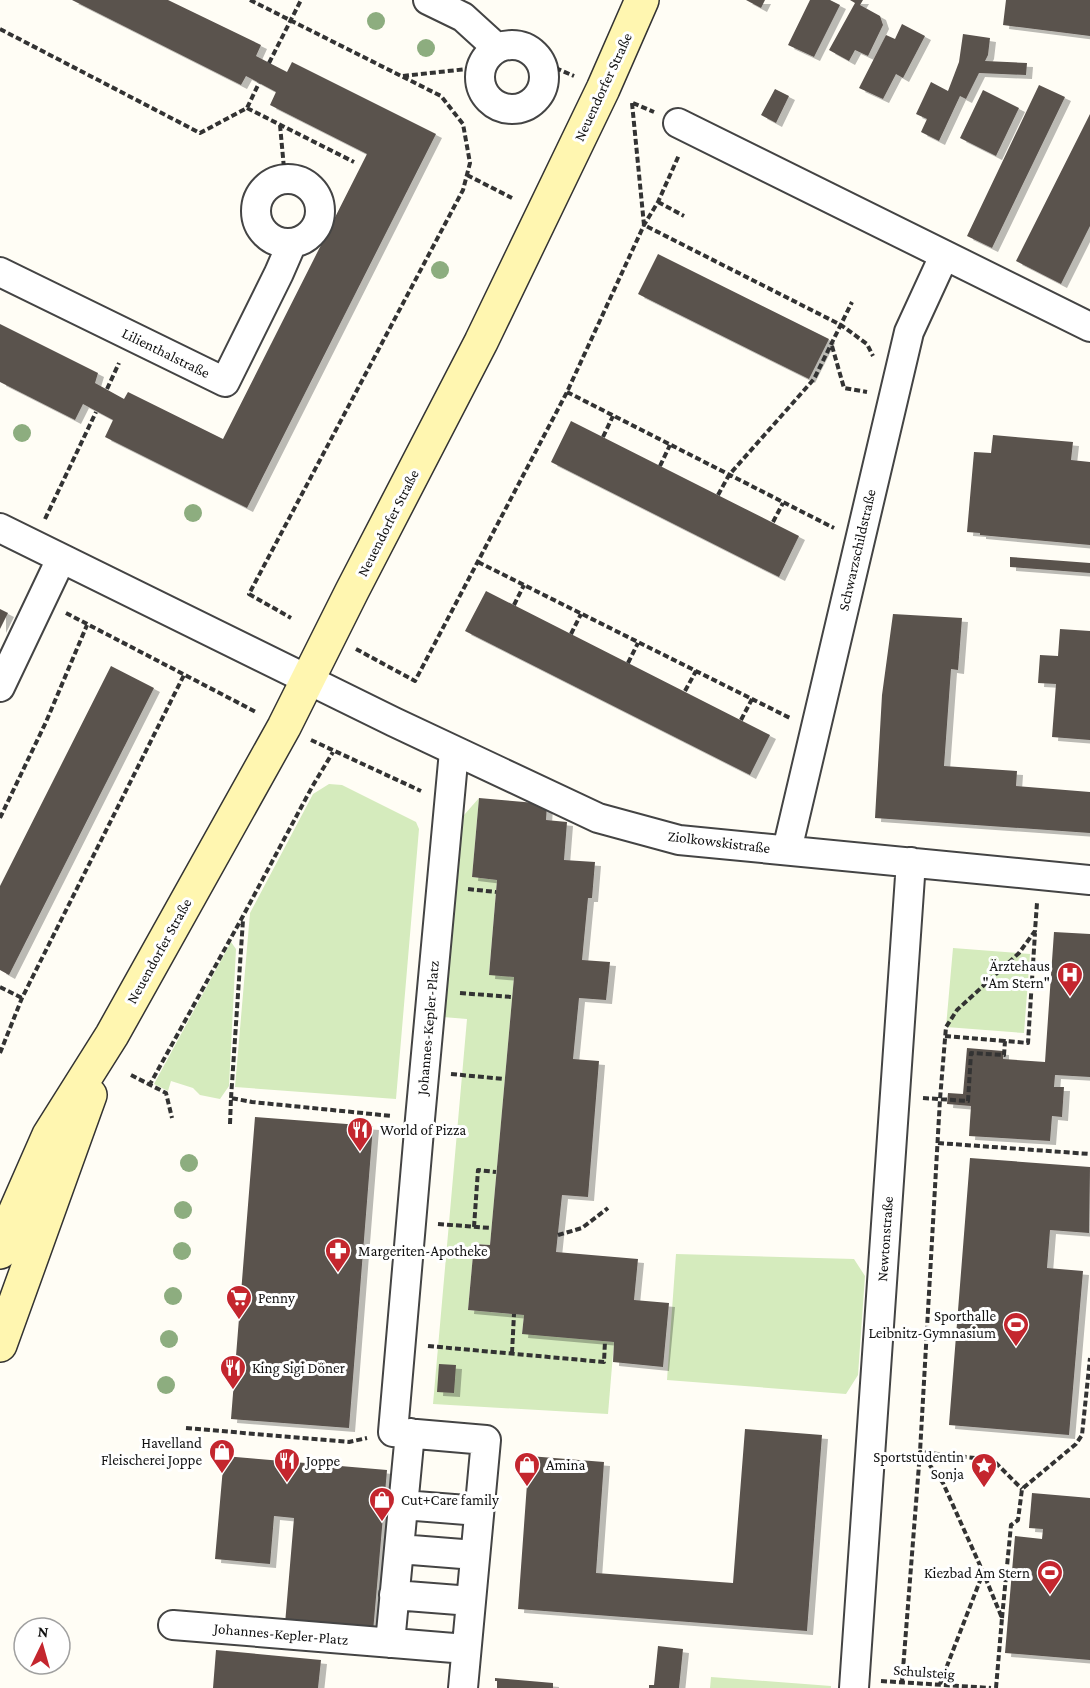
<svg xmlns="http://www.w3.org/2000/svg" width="1090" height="1688" viewBox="0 0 1090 1688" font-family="'Crimson Pro',serif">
  <defs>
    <filter id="shadow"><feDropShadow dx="6" dy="4" stdDeviation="0" flood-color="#0004"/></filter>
  </defs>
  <rect width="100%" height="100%" fill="#fffdf5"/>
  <path fill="#d5ebbd" d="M 329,784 L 342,785 L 416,822 L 419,829 L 396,1099 L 235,1087 L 250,913 L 313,794 Z
    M 479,798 L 472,877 L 497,880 L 489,974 L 514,977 L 490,1245 L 474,1244 L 468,1310 L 524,1315 L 522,1333 L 614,1342 L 608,1414 L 433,1404 L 467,1019 L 443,1017 L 457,823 Z
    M 231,942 L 236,949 L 229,1086 L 220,1099 L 200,1095 L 193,1088 L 171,1081 L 168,1091 L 154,1084 Z
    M 953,948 L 1030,954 L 1024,1033 L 946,1027 Z
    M 676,1254 L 854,1259 L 865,1276 L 858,1375 L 846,1394 L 667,1380 Z
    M 711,1677 L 831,1686 L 831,1688 L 710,1688 Z"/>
  <path fill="#5a524d" filter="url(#shadow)" d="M 72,0 L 168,0 L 261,45 L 256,56 L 287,72 L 292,62 L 436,134 L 247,508 L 105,437 L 113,420 L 83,404 L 75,420 L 0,382 L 0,324 L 98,373 L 95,383 L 124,399 L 128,392 L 223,439 L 367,154 L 270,105 L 276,92 L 246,76 L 241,85 Z
    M 746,0 L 765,0 L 761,8 Z
    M 810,0 L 830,0 L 840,5 L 814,57 L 788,45 Z
    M 850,0 L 863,0 L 860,5 L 880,16 L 883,25 L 868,56 L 855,50 L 849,61 L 829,50 L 855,3 Z
    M 1006,0 L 1090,0 L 1090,36 L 1003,25 Z
    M 902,24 L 925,36 L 903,78 L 896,74 L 883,99 L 859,88 L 886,35 L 895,39 Z
    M 963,34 L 990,38 L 988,55 L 985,61 L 1027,63 L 1026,75 L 979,73 L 966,99 L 960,96 L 939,141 L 921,132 L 927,119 L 916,114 L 931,82 L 948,91 L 959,62 Z
    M 1039,85 L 1065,97 L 992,248 L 967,236 Z
    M 775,89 L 789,96 L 776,123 L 761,115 Z
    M 983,90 L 1019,108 L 996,156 L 960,138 Z
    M 1090,114 L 1090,226 L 1061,284 L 1016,261 Z
    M 658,254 L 829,339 L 809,379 L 638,294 Z
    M 571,421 L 799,536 L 779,577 L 551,462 Z
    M 993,435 L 1073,442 L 1071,460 L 1090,462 L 1090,545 L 980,535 L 980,533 L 967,532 L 974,452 L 991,453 Z
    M 1010,557 L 1090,563 L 1090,573 L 1010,567 Z
    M 486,591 L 770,735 L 750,775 L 465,631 Z
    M 0,609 L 8,613 L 0,629 Z
    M 893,614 L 962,618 L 958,670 L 951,669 L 944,766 L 1017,771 L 1016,786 L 1090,792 L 1090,833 L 875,818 L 882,695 Z
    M 1060,629 L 1090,631 L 1090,740 L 1052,737 L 1056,684 L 1038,683 L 1040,655 L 1058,656 Z
    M 111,666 L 154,688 L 9,975 L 0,970 L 0,886 Z
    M 479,798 L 547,804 L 546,820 L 567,822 L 564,860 L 595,862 L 592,898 L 588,898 L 582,960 L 610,962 L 606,1000 L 579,998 L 573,1059 L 599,1061 L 588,1197 L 562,1195 L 556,1252 L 638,1259 L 634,1300 L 669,1303 L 663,1367 L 613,1362 L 614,1342 L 522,1334 L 524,1315 L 468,1310 L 474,1244 L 490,1245 L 514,977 L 489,975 L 497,880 L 472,877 Z
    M 1054,932 L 1090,934 L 1090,1077 L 1055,1075 L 1054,1087 L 1064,1087 L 1062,1117 L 1052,1116 L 1050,1141 L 969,1136 L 971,1106 L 947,1104 L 948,1093 L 963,1094 L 967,1048 L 1003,1051 L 1003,1059 L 1045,1062 Z
    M 255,1117 L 373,1126 L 349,1428 L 231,1419 Z
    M 970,1158 L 1090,1167 L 1089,1233 L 1050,1230 L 1047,1268 L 1083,1271 L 1069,1435 L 949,1425 Z
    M 439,1364 L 456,1365 L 454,1393 L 437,1392 Z
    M 745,1429 L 822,1435 L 807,1631 L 518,1609 L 529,1456 L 604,1462 L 596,1573 L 733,1583 Z
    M 224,1456 L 387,1470 L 373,1632 L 285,1624 L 294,1518 L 274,1516 L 270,1564 L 215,1559 Z
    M 1032,1493 L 1090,1498 L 1090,1660 L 1005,1653 L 1015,1536 L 1042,1539 L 1043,1529 L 1029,1528 Z
    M 658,1646 L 683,1649 L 679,1688 L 649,1688 L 649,1685 L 654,1685 Z
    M 216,1650 L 321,1660 L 318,1688 L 213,1688 Z
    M 495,1678 L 553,1683 L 553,1688 L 497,1688 L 497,1681 L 495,1681 Z"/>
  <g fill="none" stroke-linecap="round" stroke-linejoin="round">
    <defs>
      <path id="street" d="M 428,0 L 463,17 L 497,48
        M480 77a32 32 0 1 1 64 0a32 32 0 1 1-64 0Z
        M 678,123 L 1090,327
        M256 211a32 32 0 1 1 64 0a32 32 0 1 1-64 0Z
        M 0,272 L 225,382 L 279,273 L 292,243
        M 0,528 L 394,722 L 598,818 L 679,840 L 1090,880
        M 0,687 L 61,559
        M 454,751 L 420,1119 L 393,1432 L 486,1440 L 463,1688
        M 787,850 L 909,332 L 944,256
        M 403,1505 L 479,1511
        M 399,1549 L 475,1555
        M 394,1595 L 471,1601
        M 173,1625 L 466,1649
        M 390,1643 L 410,1433
        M 854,1688 L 911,862"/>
      <path id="secondary" d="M 0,1252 L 9,1226 L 49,1135 L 112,1035 L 284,727 L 352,591 L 481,342 L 603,89 L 642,0
        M 0,1345 L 90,1095"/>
    </defs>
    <use href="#street" stroke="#444" stroke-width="32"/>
    <use href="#secondary" stroke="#333" stroke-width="36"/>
    <path stroke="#333" stroke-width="4" stroke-dasharray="6 3" stroke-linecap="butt" d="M 250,0 L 441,96 L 463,124 L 470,163 L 463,190 L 249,594 L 291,618
      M 0,29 L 200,133 L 247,108 L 259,83
      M 539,61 L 574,76
      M 269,63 L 301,0
      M 403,76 L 476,68
      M 632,103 L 644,225 L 841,325 L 867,344 L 873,356
      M 633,103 L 654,112
      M 247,108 L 354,162
      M 280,125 L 285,179
      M 467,175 L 512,198
      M 658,202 L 684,216
      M 832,346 L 844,388 L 867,392
      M 107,389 L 119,363
      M 567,392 L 834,528
      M 603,437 L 613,416
      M 660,466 L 670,445
      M 718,495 L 729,475 L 814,379 L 852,302
      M 45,519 L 96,412
      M 773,522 L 783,503
      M 478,562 L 790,718
      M 514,605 L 524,585
      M 66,613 L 256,712
      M 571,634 L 581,614
      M 356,649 L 415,681 L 567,392 L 644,225 L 658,202 L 679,155
      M 628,663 L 638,643
      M 685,691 L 696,671
      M 741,720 L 752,699
      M 311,740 L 421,791
      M 0,818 L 46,722 L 87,625
      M 468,889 L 496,892
      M 0,987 L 22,998
      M 460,993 L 512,997
      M 945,1036 L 1005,1041
      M 0,1053 L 22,998 L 184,675
      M 451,1074 L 504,1079
      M 131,1075 L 166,1093 L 172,1118
      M 149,1086 L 243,916 L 312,787 L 333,752
      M 231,1098 L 243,920
      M 923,1098 L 968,1101 L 971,1053 L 1004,1055 L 1005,1041 L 1028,1043 L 1035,933
      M 230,1124 L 231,1098 L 252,1102 L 392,1116
      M 938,1143 L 1090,1154
      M 438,1224 L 491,1228
      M 474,1227 L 478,1170 L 496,1172
      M 558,1235 L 582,1228 L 608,1208
      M 428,1346 L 604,1362 L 605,1341
      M 512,1353 L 514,1314
      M 186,1428 L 349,1442 L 367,1438
      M 1002,1618 L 1011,1525 L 1018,1520 L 1022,1489 L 1076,1444 L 1082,1435 L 1090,1358
      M 881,1681 L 991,1688
      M 902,1682 L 920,1452 L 940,1099 L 946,1027 L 957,1010 L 1019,953 L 1035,931 L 1037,903
      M 940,1684 L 983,1573
      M 996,1688 L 1002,1618 L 983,1572 L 943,1483 L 920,1452 L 993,1460 L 1022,1489"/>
    <use href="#street" stroke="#fff" stroke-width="28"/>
    <use href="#secondary" stroke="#fff6b0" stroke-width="33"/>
  </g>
  <g fill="#8dad7f">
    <circle cx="376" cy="21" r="9"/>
    <circle cx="426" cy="48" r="9"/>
    <circle cx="440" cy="270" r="9"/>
    <circle cx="22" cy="433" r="9"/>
    <circle cx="193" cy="513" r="9"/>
    <circle cx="189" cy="1163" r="9"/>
    <circle cx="183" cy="1210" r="9"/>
    <circle cx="182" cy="1251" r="9"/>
    <circle cx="173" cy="1296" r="9"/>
    <circle cx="169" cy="1339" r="9"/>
    <circle cx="166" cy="1385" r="9"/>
  </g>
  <defs>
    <symbol id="hospital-pin" viewBox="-11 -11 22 30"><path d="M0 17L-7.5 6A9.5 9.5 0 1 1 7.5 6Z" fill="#c4262e" stroke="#fff"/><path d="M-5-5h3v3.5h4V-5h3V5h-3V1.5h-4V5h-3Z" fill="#fff"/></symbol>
    <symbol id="restaurant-pin" viewBox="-11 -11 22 30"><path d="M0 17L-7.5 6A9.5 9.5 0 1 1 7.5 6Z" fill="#c4262e" stroke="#fff"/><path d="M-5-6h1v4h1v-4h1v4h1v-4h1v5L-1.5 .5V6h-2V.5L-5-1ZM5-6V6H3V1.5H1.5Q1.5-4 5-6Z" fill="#fff"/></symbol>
    <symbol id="pharmacy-pin" viewBox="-11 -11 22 30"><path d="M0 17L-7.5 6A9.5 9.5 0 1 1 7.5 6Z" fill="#c4262e" stroke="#fff"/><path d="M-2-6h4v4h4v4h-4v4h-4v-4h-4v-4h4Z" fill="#fff"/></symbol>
    <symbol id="supermarket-pin" viewBox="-11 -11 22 30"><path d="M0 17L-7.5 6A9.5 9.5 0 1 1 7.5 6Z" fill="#c4262e" stroke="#fff"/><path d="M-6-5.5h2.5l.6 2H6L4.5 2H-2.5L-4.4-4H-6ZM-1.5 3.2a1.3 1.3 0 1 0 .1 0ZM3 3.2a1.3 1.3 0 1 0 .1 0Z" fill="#fff"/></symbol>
    <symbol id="stadium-pin" viewBox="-11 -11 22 30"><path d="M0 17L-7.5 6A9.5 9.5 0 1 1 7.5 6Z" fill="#c4262e" stroke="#fff"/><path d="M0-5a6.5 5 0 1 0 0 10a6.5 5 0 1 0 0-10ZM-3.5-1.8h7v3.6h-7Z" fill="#fff"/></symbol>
    <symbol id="shop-pin" viewBox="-11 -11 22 30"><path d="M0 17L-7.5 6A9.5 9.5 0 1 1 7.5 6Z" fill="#c4262e" stroke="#fff"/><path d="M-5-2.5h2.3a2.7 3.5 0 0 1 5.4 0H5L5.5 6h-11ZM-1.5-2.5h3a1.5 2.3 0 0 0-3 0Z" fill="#fff"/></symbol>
    <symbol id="sight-pin" viewBox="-11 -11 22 30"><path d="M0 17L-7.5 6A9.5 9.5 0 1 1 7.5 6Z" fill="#c4262e" stroke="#fff"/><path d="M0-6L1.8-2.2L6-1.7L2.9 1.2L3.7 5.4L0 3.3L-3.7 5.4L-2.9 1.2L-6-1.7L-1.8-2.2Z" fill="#fff"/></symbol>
  </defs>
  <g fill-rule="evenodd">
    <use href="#hospital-pin" x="1055" y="960" width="30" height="40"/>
    <use href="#restaurant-pin" x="345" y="1115" width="30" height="40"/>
    <use href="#pharmacy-pin" x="323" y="1236" width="30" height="40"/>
    <use href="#supermarket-pin" x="224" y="1283" width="30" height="40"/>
    <use href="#stadium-pin" x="1001" y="1310" width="30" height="40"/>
    <use href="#restaurant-pin" x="218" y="1353" width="30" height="40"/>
    <use href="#shop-pin" x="207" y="1437" width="30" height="40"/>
    <use href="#restaurant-pin" x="272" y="1446" width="30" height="40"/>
    <use href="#shop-pin" x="512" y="1450" width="30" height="40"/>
    <use href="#sight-pin" x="969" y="1451" width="30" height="40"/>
    <use href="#shop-pin" x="367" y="1485" width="30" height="40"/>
    <use href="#stadium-pin" x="1035" y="1558" width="30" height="40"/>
  </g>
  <g text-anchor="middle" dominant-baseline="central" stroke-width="6" stroke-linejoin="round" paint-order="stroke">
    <g font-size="15" fill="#111" stroke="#fff">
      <text transform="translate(603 87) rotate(-65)">Neuendorfer Straße</text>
      <text transform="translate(166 353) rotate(26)">Lilienthalstraße</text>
      <text transform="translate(388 523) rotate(-63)">Neuendorfer Straße</text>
      <text transform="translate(857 550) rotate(-77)">Schwarzschildstraße</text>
      <text transform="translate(719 842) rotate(7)">Ziolkowskistraße</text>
      <text transform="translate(159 951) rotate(-61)">Neuendorfer Straße</text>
      <text transform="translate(428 1028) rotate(-85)">Johannes-Kepler-Platz</text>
      <text transform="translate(885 1239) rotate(-86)">Newtonstraße</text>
      <text transform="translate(281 1634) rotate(5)">Johannes-Kepler-Platz</text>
      <text transform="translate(924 1672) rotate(4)">Schulsteig</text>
    </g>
    <g font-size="15" fill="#111" stroke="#fff" text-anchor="start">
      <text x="1050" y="966" text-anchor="end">Ärztehaus<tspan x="1050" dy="17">"Am Stern"</tspan></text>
      <text x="380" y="1130">World of Pizza</text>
      <text x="358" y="1251">Margeriten-Apotheke</text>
      <text x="258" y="1298">Penny</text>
      <text x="996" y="1316" text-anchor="end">Sporthalle<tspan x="996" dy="17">Leibnitz-Gymnasium</tspan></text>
      <text x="252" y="1368">King Sigi Döner</text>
      <text x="202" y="1443" text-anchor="end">Havelland<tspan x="202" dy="17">Fleischerei Joppe</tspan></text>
      <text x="964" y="1457" text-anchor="end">Sportstudentin<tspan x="964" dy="17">Sonja</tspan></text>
      <text x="306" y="1461">Joppe</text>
      <text x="546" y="1465">Amina</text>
      <text x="401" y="1500">Cut+Care family</text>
      <text x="1030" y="1573" text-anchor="end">Kiezbad Am Stern</text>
    </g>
  </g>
  <g transform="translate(42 1646) rotate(5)"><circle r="28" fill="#ffffff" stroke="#a0a0a0" stroke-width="1.5"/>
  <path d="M0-4.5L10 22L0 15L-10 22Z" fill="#c4262e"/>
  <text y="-9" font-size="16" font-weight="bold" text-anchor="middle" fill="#111111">N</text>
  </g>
</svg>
